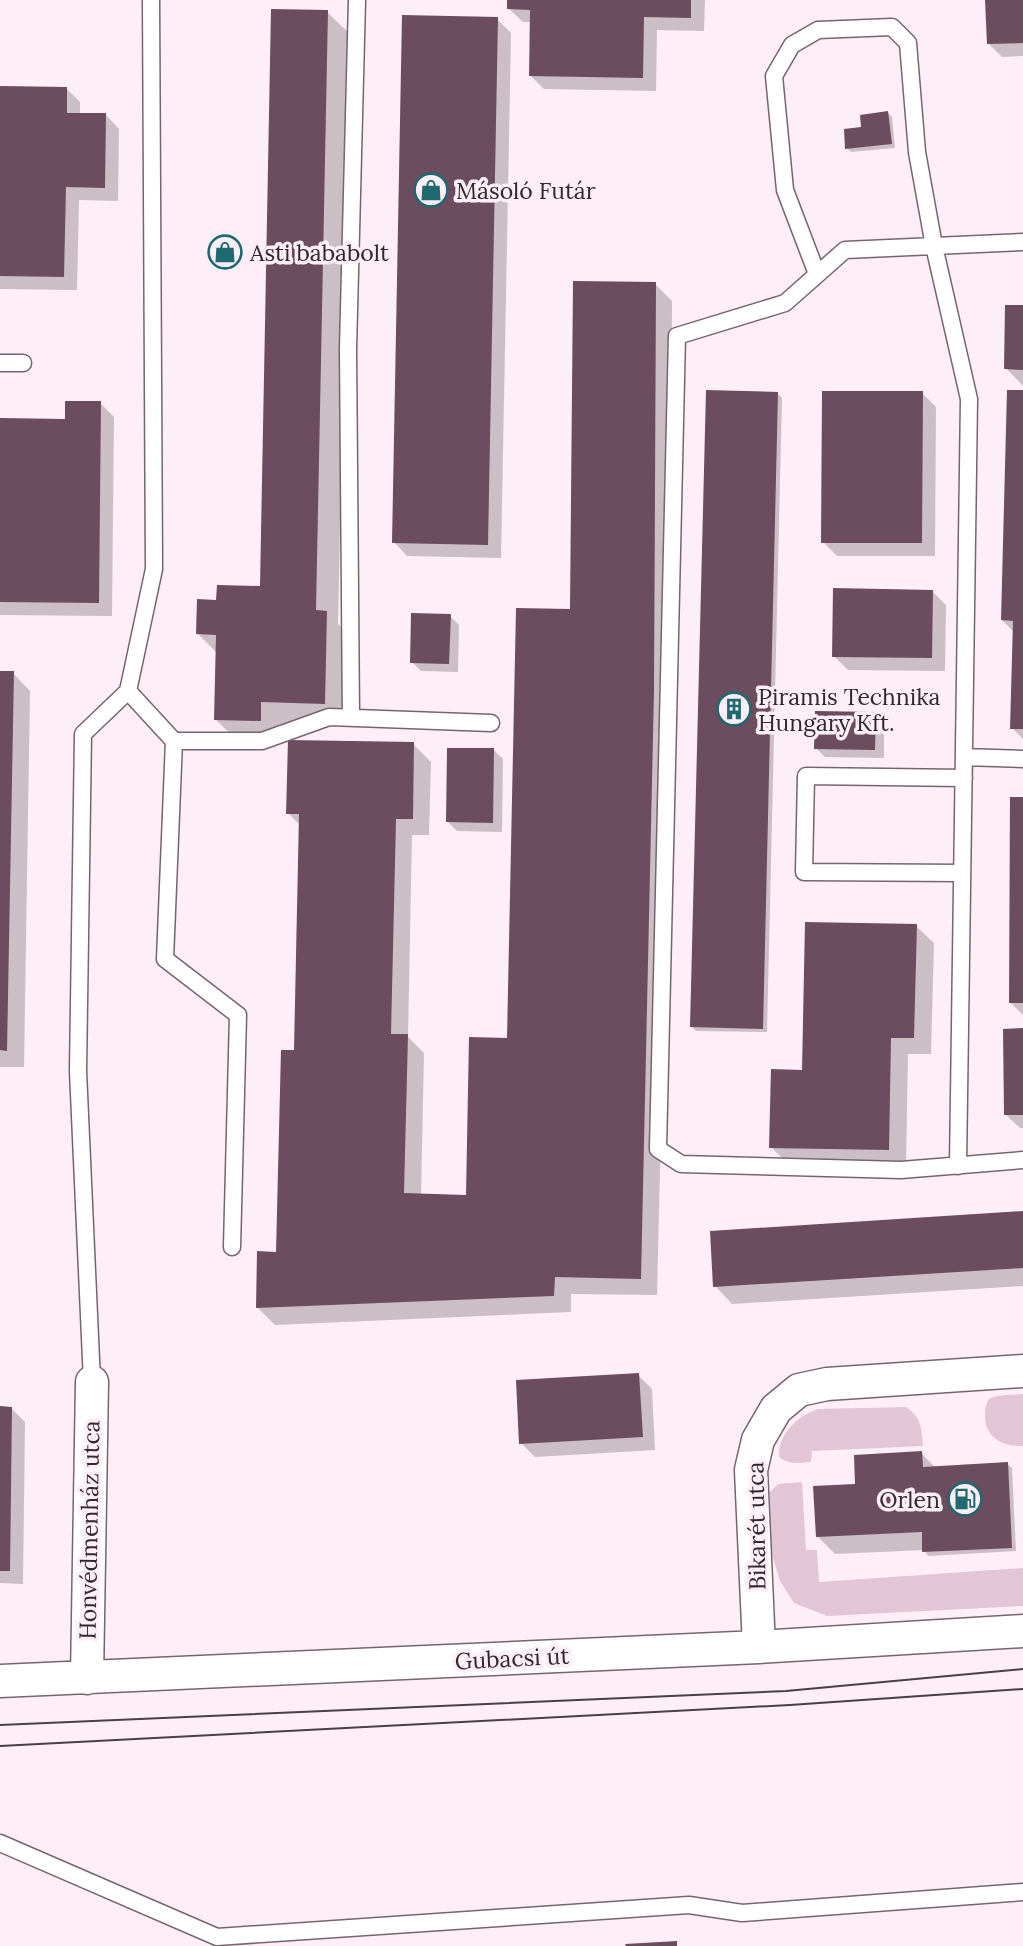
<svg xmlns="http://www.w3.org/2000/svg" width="1023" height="1946" viewBox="0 0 1023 1946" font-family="Lora,serif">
  <rect width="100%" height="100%" fill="#feeef7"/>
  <path fill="#e3c6d6" d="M 1023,1394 L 1023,1446 C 1003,1447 984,1437 985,1415 C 985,1410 986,1403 989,1399 C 994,1394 1016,1395 1023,1394 Z
    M 906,1407 C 922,1418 921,1427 923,1446 L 812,1451 L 811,1462 C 799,1463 789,1465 779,1457 C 778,1434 797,1416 818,1409 Z
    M 802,1482 L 806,1550 L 817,1550 L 819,1582 L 1023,1568 L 1023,1606 L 827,1616 L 794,1603 L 780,1581 L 770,1548 L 770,1492 L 778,1484 Z"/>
  <path fill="#0003" d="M 509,0 L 705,0 L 704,31 L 657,30 L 656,91 L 544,89 L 530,75 L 532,22 L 523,22 L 509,9 Z
    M 987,0 L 1023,0 L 1023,56 L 1002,57 L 989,44 Z
    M 327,12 L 350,34 L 338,624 L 349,635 L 347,726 L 283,724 L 283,743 L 239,742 L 216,720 L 217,653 L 198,634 L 218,602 L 261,587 Z
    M 497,19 L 511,33 L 501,558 L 407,556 L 394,542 Z
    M 0,88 L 67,89 L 80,102 L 80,115 L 106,115 L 119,129 L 118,201 L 79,200 L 77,290 L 0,289 Z
    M 888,113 L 892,117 L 895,148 L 851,152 L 847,148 L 863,129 Z
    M 655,284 L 672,301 L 671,709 L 657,1295 L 571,1294 L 571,1312 L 275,1325 L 258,1308 L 278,1254 L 296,1052 L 301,826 L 288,813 L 413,744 L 431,762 L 429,835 L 412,835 L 408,1037 L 424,1053 L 421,1196 L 467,1197 L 508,1040 Z
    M 1023,307 L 1023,386 L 1006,368 Z
    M 1023,392 L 1023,739 L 1012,728 L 1014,632 L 1002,620 Z
    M 922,393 L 936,407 L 935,556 L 837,556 L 823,542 Z
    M 778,394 L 782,398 L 767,1032 L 696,1031 L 691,1026 Z
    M 100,403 L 114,417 L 112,616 L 0,615 L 0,420 L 67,421 Z
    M 932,591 L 946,605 L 945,671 L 848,670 L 834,656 Z
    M 450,616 L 459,625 L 458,672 L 421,671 L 412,662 Z
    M 0,673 L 13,673 L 30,691 L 24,1067 L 0,1067 Z
    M 875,714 L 884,723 L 884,758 L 825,757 L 816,748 Z
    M 494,750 L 503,759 L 502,832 L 457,831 L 448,822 Z
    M 1023,798 L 1023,1015 L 1011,1003 Z
    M 916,926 L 934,943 L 931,1054 L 908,1054 L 906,1167 L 789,1165 L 771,1147 L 804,1072 Z
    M 1023,1030 L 1023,1128 L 1020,1128 L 1006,1115 Z
    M 1023,1213 L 1023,1286 L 732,1304 L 715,1286 Z
    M 638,1375 L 652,1389 L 655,1450 L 535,1457 L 521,1443 Z
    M 0,1408 L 11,1408 L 25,1422 L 23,1584 L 0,1583 Z
    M 921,1453 L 936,1468 L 1007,1464 L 1012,1468 L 1016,1551 L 928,1556 L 924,1550 L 835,1554 L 818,1537 L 857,1486 Z"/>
  <path fill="#6c4c5f" d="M 507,0 L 691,0 L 691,18 L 644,17 L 643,78 L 529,76 L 530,10 L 507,9 Z
    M 985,0 L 1023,0 L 1023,43 L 987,44 Z
    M 271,9 L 328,10 L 316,610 L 327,611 L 325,704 L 261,702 L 261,721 L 214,720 L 216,635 L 196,634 L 197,599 L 216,600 L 217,585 L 260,586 Z
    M 402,15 L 498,17 L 488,545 L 392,543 Z
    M 0,86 L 67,87 L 67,113 L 106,113 L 105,188 L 66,187 L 64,277 L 0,276 Z
    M 888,111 L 892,144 L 845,149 L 844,129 L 861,127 L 860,115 Z
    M 573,281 L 656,282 L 654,691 L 641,1279 L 555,1277 L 554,1296 L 256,1308 L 257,1251 L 276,1252 L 281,1050 L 294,1050 L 299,814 L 286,814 L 288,740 L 414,742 L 413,819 L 396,819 L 391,1034 L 408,1034 L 404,1193 L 466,1195 L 469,1037 L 507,1038 L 516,608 L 570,609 Z
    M 1005,305 L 1023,305 L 1023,370 L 1004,369 Z
    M 706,390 L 778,392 L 763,1029 L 690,1027 Z
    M 1007,390 L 1023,390 L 1023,729 L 1010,729 L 1013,621 L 1001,620 Z
    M 822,391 L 923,391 L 922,543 L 821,543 Z
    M 65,401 L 101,401 L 99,603 L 0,602 L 0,418 L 65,419 Z
    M 833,588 L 933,590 L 932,658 L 832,657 Z
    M 411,613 L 451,614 L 449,664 L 410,663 Z
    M 0,671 L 14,671 L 7,1051 L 0,1050 Z
    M 815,711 L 876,712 L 875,750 L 814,749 Z
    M 447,748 L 494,748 L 493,823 L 446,822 Z
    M 1010,797 L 1023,797 L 1023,1003 L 1009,1003 Z
    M 805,922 L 917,924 L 914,1038 L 891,1038 L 889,1150 L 769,1148 L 771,1069 L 802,1070 Z
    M 1023,1028 L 1023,1115 L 1004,1115 L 1003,1029 Z
    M 1023,1211 L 1023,1268 L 713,1287 L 710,1231 Z
    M 639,1373 L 643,1437 L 519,1444 L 516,1380 Z
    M 0,1406 L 12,1407 L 10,1571 L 0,1571 Z
    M 922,1451 L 923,1467 L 1008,1462 L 1012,1548 L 922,1552 L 922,1532 L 816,1537 L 813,1486 L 855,1484 L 854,1455 Z
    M 677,1941 L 677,1946 L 626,1946 L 625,1944 Z"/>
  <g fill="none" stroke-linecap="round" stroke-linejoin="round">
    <defs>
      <path id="lane" d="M 1023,242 L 845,250 L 785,303 L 677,336 L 658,1149 L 681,1164 L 901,1170 L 1023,1160
        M 817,274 L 785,190 L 774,76 L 792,45 L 818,30 L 892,27 L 908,43 L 917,152 L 934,246 L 969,399 L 958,1166
        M 0,363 L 23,363
        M 128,691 L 174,741 L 165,959 L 238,1015 L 232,1247
        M 351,718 L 348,349 L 357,0
        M 174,741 L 262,741 L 329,717 L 491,723
        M 964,757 L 1023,759
        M 962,873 L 804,872 L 806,776 L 964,778
        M 92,1382 L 78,1071 L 83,734 L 128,691 L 154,569 L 151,0
        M 0,1843 L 217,1937 L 689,1905 L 742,1913 L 1023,1892"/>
      <path id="street" d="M 759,1647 L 751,1470 L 758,1440 L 776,1409 L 799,1390 L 827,1384 L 1023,1371
        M 87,1678 L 92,1382
        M 0,1681 L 759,1647 L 1023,1631"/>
    </defs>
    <use href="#lane" stroke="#76656e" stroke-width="19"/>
    <use href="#street" stroke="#76656e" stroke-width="35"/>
    <use href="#lane" stroke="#fff" stroke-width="16"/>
    <use href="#street" stroke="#fff" stroke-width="32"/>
    <path stroke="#484045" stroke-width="2" d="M 0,1725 L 786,1691 L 1023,1669
      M 0,1746 L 790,1705 L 1023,1689"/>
  </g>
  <defs>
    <symbol id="shop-ring" viewBox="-11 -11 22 22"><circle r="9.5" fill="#feeef7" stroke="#1e6a70" stroke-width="1.5"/><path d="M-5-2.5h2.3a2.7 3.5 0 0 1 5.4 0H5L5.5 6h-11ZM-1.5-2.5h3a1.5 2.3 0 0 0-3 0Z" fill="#1e6a70"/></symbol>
    <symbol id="building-ring" viewBox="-11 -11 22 22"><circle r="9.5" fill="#feeef7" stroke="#1e6a70" stroke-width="1.5"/><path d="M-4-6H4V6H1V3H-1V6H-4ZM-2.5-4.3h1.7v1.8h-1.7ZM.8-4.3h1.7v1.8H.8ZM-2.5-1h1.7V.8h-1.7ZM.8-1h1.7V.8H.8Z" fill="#1e6a70"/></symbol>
    <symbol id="fuel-ring" viewBox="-11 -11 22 22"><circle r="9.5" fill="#feeef7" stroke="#1e6a70" stroke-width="1.5"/><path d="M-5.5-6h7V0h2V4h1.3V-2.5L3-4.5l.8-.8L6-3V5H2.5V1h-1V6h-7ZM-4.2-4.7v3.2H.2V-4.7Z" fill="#1e6a70"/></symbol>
  </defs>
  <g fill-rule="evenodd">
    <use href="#shop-ring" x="412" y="171" width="38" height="38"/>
    <use href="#shop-ring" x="206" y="233" width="38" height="38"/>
    <use href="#building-ring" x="715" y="690" width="38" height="38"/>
    <use href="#fuel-ring" x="946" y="1480" width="38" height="38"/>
  </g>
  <g text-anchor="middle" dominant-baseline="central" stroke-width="7" stroke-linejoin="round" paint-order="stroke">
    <g font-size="23" fill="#30292d" stroke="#feeef7" text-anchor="start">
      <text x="456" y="190">Másoló Futár</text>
      <text x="250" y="252">Asti bababolt</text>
      <text x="758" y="696">Piramis Technika<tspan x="758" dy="26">Hungary Kft.</tspan></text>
      <text x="940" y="1499" text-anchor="end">Orlen</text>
    </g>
    <g font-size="23" fill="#30292d" stroke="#feeef7">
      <text transform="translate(756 1526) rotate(-91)">Bikarét utca</text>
      <text transform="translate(89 1530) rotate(-89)">Honvédmenház utca</text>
      <text transform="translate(512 1658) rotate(-3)">Gubacsi út</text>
    </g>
  </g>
</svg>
